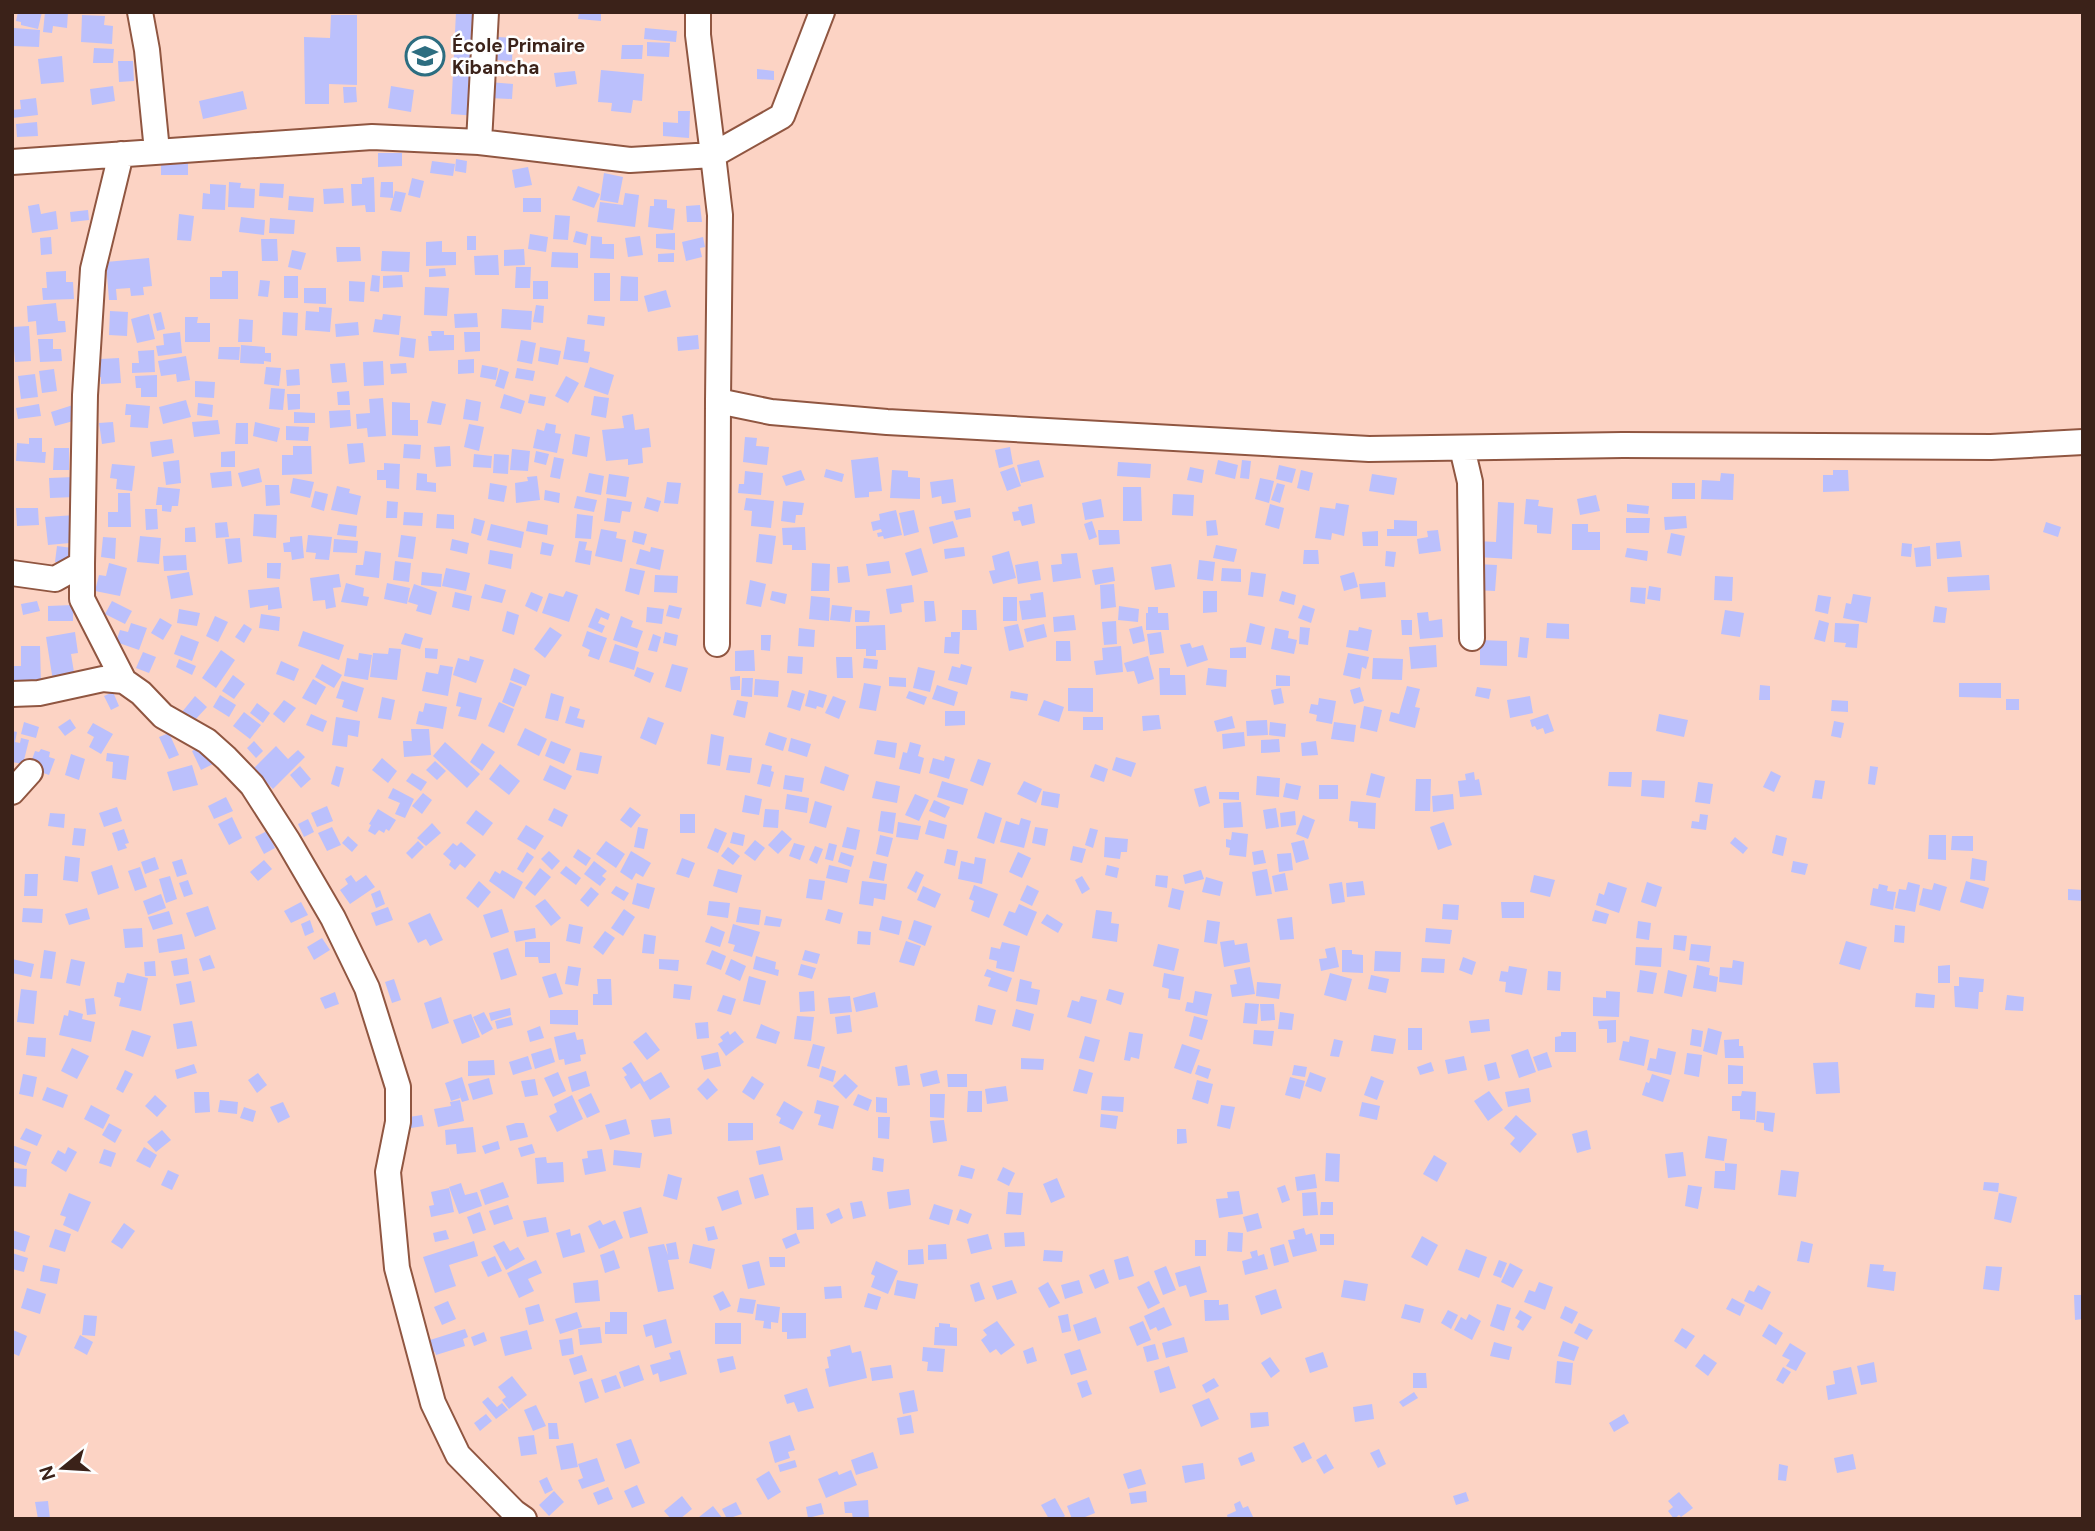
<svg xmlns="http://www.w3.org/2000/svg" width="2095" height="1531" viewBox="0 0 2095 1531" font-family="'DM Sans',sans-serif">
  <rect width="100%" height="100%" fill="#fcd3c4"/>
  <path fill="#bbc0fc" d="M 18,12 L 42,12 L 38,29 L 21,25 L 21,22 L 16,21 Z
    M 45,12 L 68,12 L 67,28 L 53,26 L 52,33 L 43,32 Z
    M 456,12 L 482,12 L 477,116 L 451,114 Z
    M 579,12 L 601,12 L 601,21 L 578,19 Z
    M 82,15 L 105,16 L 104,25 L 113,26 L 112,44 L 81,42 Z
    M 331,15 L 357,15 L 357,85 L 329,84 L 329,104 L 305,104 L 304,37 L 330,38 Z
    M 14,28 L 40,30 L 39,47 L 13,46 Z
    M 645,28 L 677,31 L 676,42 L 644,39 Z
    M 498,37 L 513,38 L 512,61 L 497,60 Z
    M 647,42 L 670,43 L 669,57 L 647,56 Z
    M 622,45 L 643,45 L 642,59 L 621,59 Z
    M 94,48 L 114,49 L 113,63 L 93,63 Z
    M 62,56 L 64,82 L 41,84 L 38,59 Z
    M 118,61 L 133,61 L 134,81 L 119,82 Z
    M 757,69 L 774,71 L 774,80 L 757,79 Z
    M 601,70 L 644,74 L 642,101 L 633,100 L 631,113 L 611,111 L 612,103 L 598,102 Z
    M 575,71 L 577,84 L 556,87 L 554,73 Z
    M 489,82 L 513,84 L 512,99 L 489,98 Z
    M 113,86 L 115,101 L 92,105 L 90,89 Z
    M 391,86 L 414,90 L 411,112 L 388,108 Z
    M 343,87 L 356,87 L 357,102 L 344,103 Z
    M 243,91 L 247,109 L 203,119 L 199,101 Z
    M 36,98 L 38,115 L 12,118 L 12,110 L 21,109 L 20,100 Z
    M 678,111 L 690,111 L 689,138 L 663,136 L 663,122 L 678,123 Z
    M 37,122 L 38,136 L 17,137 L 16,124 Z
    M 378,153 L 402,153 L 402,166 L 378,167 Z
    M 188,156 L 188,175 L 161,175 L 161,162 Z
    M 456,159 L 467,161 L 466,173 L 455,171 Z
    M 432,161 L 455,164 L 453,176 L 430,173 Z
    M 528,167 L 532,185 L 515,188 L 512,170 Z
    M 604,173 L 623,177 L 618,203 L 600,200 Z
    M 374,177 L 375,212 L 366,212 L 365,205 L 352,206 L 351,184 L 362,184 L 362,178 Z
    M 412,178 L 424,181 L 420,198 L 408,195 Z
    M 229,182 L 241,183 L 240,188 L 255,189 L 254,208 L 228,207 Z
    M 381,182 L 393,182 L 393,198 L 380,197 Z
    M 260,183 L 284,184 L 283,198 L 259,196 Z
    M 210,184 L 226,185 L 225,210 L 202,209 L 203,193 L 210,194 Z
    M 578,186 L 600,194 L 594,208 L 572,200 Z
    M 343,188 L 344,203 L 324,204 L 323,189 Z
    M 395,191 L 406,193 L 401,212 L 390,210 Z
    M 625,193 L 639,195 L 635,227 L 597,222 L 600,202 L 623,205 Z
    M 289,196 L 314,198 L 313,212 L 288,210 Z
    M 523,198 L 541,198 L 541,212 L 523,212 Z
    M 654,199 L 667,200 L 667,208 L 675,209 L 673,230 L 648,227 L 650,206 L 654,206 Z
    M 39,204 L 41,214 L 56,211 L 58,229 L 32,233 L 28,206 Z
    M 700,205 L 702,222 L 687,222 L 686,206 Z
    M 88,210 L 89,220 L 71,222 L 70,212 Z
    M 179,214 L 194,216 L 191,241 L 177,240 Z
    M 555,215 L 570,216 L 568,240 L 553,239 Z
    M 241,217 L 265,220 L 264,235 L 239,232 Z
    M 270,218 L 295,220 L 294,234 L 269,233 Z
    M 576,231 L 588,234 L 586,245 L 573,242 Z
    M 675,233 L 675,250 L 656,248 L 656,234 Z
    M 530,234 L 548,237 L 546,252 L 528,249 Z
    M 467,236 L 476,236 L 476,250 L 467,250 Z
    M 591,236 L 602,237 L 602,244 L 614,244 L 614,259 L 590,258 Z
    M 640,236 L 643,255 L 628,257 L 625,238 Z
    M 51,237 L 52,254 L 41,255 L 40,238 Z
    M 703,237 L 705,247 L 700,248 L 702,257 L 686,261 L 682,242 Z
    M 261,239 L 277,239 L 278,261 L 262,261 Z
    M 442,241 L 442,252 L 456,252 L 456,265 L 426,266 L 426,242 Z
    M 336,247 L 360,247 L 361,261 L 337,262 Z
    M 524,249 L 525,265 L 504,266 L 504,250 Z
    M 292,250 L 306,253 L 301,270 L 288,267 Z
    M 382,251 L 410,252 L 409,272 L 381,271 Z
    M 552,252 L 578,253 L 578,268 L 551,267 Z
    M 674,253 L 674,262 L 658,262 L 658,254 Z
    M 498,255 L 499,275 L 475,275 L 474,256 Z
    M 149,258 L 152,286 L 143,287 L 144,295 L 131,296 L 130,288 L 116,289 L 117,300 L 109,300 L 106,262 Z
    M 516,267 L 531,267 L 530,288 L 515,288 Z
    M 445,268 L 446,276 L 429,277 L 429,269 Z
    M 66,271 L 66,282 L 73,282 L 74,299 L 43,300 L 42,288 L 47,288 L 46,272 Z
    M 222,271 L 238,271 L 238,299 L 210,299 L 210,277 L 222,277 Z
    M 594,273 L 610,273 L 610,301 L 594,301 Z
    M 372,275 L 380,276 L 379,292 L 370,291 Z
    M 402,275 L 403,287 L 383,288 L 383,276 Z
    M 284,276 L 298,276 L 298,298 L 284,298 Z
    M 621,276 L 638,277 L 638,301 L 620,301 Z
    M 260,280 L 270,281 L 268,297 L 258,296 Z
    M 349,281 L 365,282 L 364,302 L 349,301 Z
    M 533,281 L 548,281 L 548,299 L 533,299 Z
    M 425,287 L 449,288 L 447,316 L 424,315 Z
    M 304,288 L 326,288 L 326,304 L 304,303 Z
    M 666,290 L 671,307 L 648,312 L 644,296 Z
    M 56,303 L 58,321 L 65,321 L 66,332 L 37,335 L 36,321 L 28,322 L 27,306 Z
    M 536,305 L 544,306 L 543,323 L 533,322 Z
    M 319,307 L 332,308 L 330,332 L 305,330 L 306,311 L 319,312 Z
    M 502,309 L 532,311 L 531,330 L 501,328 Z
    M 110,311 L 128,312 L 127,336 L 109,335 Z
    M 161,312 L 165,329 L 157,331 L 153,314 Z
    M 283,312 L 298,313 L 297,336 L 282,335 Z
    M 477,313 L 478,327 L 455,328 L 454,314 Z
    M 149,314 L 155,339 L 137,343 L 131,319 Z
    M 383,314 L 401,316 L 399,335 L 373,332 L 375,319 L 382,320 Z
    M 588,315 L 605,317 L 604,326 L 587,324 Z
    M 185,317 L 198,317 L 197,323 L 210,323 L 210,342 L 185,342 Z
    M 239,319 L 253,320 L 252,342 L 238,342 Z
    M 358,322 L 359,335 L 336,337 L 335,324 Z
    M 29,326 L 31,361 L 15,362 L 12,327 Z
    M 431,331 L 444,331 L 444,335 L 454,335 L 454,350 L 429,351 L 428,336 L 432,336 Z
    M 180,332 L 182,353 L 158,356 L 156,346 L 164,345 L 163,334 Z
    M 464,332 L 480,332 L 480,351 L 465,352 Z
    M 698,335 L 699,349 L 678,351 L 677,337 Z
    M 401,337 L 416,339 L 414,358 L 399,356 Z
    M 567,337 L 585,340 L 584,351 L 590,352 L 588,363 L 563,359 Z
    M 38,339 L 53,339 L 53,349 L 61,349 L 62,361 L 40,362 Z
    M 521,340 L 536,343 L 532,364 L 517,361 Z
    M 241,345 L 265,347 L 265,353 L 271,353 L 271,362 L 264,361 L 264,364 L 240,363 Z
    M 219,347 L 240,347 L 239,360 L 218,359 Z
    M 540,347 L 561,351 L 558,365 L 538,361 Z
    M 154,350 L 155,372 L 132,373 L 132,363 L 139,363 L 138,351 Z
    M 186,356 L 190,380 L 177,382 L 176,374 L 161,376 L 158,361 Z
    M 119,358 L 121,383 L 101,384 L 101,377 L 95,377 L 94,366 L 100,365 L 100,359 Z
    M 474,359 L 474,373 L 458,374 L 458,360 Z
    M 383,361 L 384,385 L 364,386 L 363,362 Z
    M 345,363 L 347,382 L 332,383 L 330,364 Z
    M 406,363 L 407,373 L 391,374 L 390,364 Z
    M 482,365 L 498,368 L 496,380 L 480,377 Z
    M 266,367 L 281,368 L 279,386 L 264,384 Z
    M 590,367 L 614,375 L 608,395 L 584,387 Z
    M 517,368 L 535,371 L 533,381 L 515,378 Z
    M 54,369 L 57,391 L 42,393 L 39,371 Z
    M 299,369 L 300,385 L 287,386 L 286,370 Z
    M 500,369 L 509,372 L 504,389 L 495,386 Z
    M 35,374 L 38,397 L 21,399 L 18,376 Z
    M 157,375 L 157,397 L 141,397 L 141,388 L 136,388 L 135,376 Z
    M 566,376 L 579,383 L 568,403 L 555,396 Z
    M 195,381 L 215,382 L 214,398 L 195,397 Z
    M 271,388 L 285,389 L 283,410 L 269,409 Z
    M 349,391 L 350,405 L 338,405 L 337,392 Z
    M 287,394 L 300,394 L 300,409 L 288,410 Z
    M 504,394 L 525,401 L 521,414 L 500,408 Z
    M 530,394 L 546,397 L 544,406 L 528,403 Z
    M 594,396 L 609,398 L 606,418 L 591,415 Z
    M 383,398 L 386,436 L 368,437 L 367,428 L 357,429 L 356,414 L 370,413 L 369,399 Z
    M 466,399 L 481,402 L 478,421 L 463,419 Z
    M 186,400 L 191,417 L 163,424 L 159,407 Z
    M 432,401 L 446,404 L 441,425 L 427,423 Z
    M 392,402 L 410,403 L 410,420 L 418,420 L 418,436 L 392,435 Z
    M 198,403 L 213,405 L 212,417 L 197,415 Z
    M 39,404 L 41,416 L 18,419 L 16,408 Z
    M 126,404 L 150,406 L 148,428 L 130,427 L 131,415 L 125,415 Z
    M 73,405 L 77,420 L 55,426 L 51,412 Z
    M 350,410 L 351,426 L 330,428 L 329,411 Z
    M 294,412 L 315,413 L 315,423 L 294,423 Z
    M 633,414 L 635,430 L 649,428 L 651,447 L 642,448 L 643,463 L 628,465 L 628,459 L 606,461 L 602,430 L 624,428 L 622,416 Z
    M 218,420 L 220,434 L 194,437 L 192,422 Z
    M 113,422 L 115,442 L 102,444 L 99,423 Z
    M 255,422 L 280,428 L 277,442 L 253,436 Z
    M 236,423 L 248,423 L 248,444 L 235,444 Z
    M 546,423 L 556,425 L 555,433 L 561,434 L 557,453 L 533,448 L 537,429 L 544,431 Z
    M 469,424 L 484,427 L 479,451 L 464,447 Z
    M 286,426 L 309,427 L 308,441 L 286,440 Z
    M 575,434 L 590,437 L 587,457 L 572,454 Z
    M 745,437 L 757,438 L 756,446 L 769,447 L 767,465 L 743,462 Z
    M 29,438 L 42,438 L 42,452 L 46,452 L 45,463 L 16,461 L 17,443 L 29,444 Z
    M 172,439 L 174,453 L 152,457 L 150,442 Z
    M 363,443 L 365,462 L 349,464 L 347,444 Z
    M 404,444 L 421,445 L 420,459 L 403,458 Z
    M 293,446 L 311,446 L 312,474 L 282,475 L 282,455 L 293,455 Z
    M 450,446 L 451,466 L 436,467 L 434,447 Z
    M 1010,447 L 1013,464 L 999,468 L 995,450 Z
    M 54,448 L 69,448 L 69,470 L 53,470 Z
    M 512,449 L 530,451 L 528,471 L 510,470 Z
    M 235,451 L 235,467 L 221,467 L 221,452 Z
    M 536,451 L 549,454 L 546,465 L 534,462 Z
    M 474,454 L 492,456 L 491,468 L 473,467 Z
    M 494,454 L 509,455 L 508,474 L 493,473 Z
    M 554,457 L 564,459 L 560,479 L 550,477 Z
    M 878,457 L 882,491 L 869,492 L 869,497 L 855,498 L 851,460 Z
    M 179,460 L 181,483 L 166,485 L 163,462 Z
    M 1039,460 L 1044,477 L 1021,483 L 1017,465 Z
    M 1218,460 L 1238,465 L 1235,479 L 1215,474 Z
    M 1242,460 L 1251,461 L 1249,479 L 1240,478 Z
    M 1118,462 L 1151,464 L 1150,478 L 1117,476 Z
    M 384,463 L 400,464 L 399,489 L 386,488 L 386,480 L 377,480 L 377,470 L 384,470 Z
    M 112,464 L 135,466 L 132,491 L 116,489 L 117,479 L 110,478 Z
    M 1279,465 L 1296,469 L 1292,483 L 1276,479 Z
    M 1014,467 L 1021,486 L 1007,491 L 1000,472 Z
    M 1190,467 L 1204,470 L 1202,483 L 1187,480 Z
    M 259,468 L 262,482 L 242,487 L 238,473 Z
    M 826,469 L 844,474 L 842,482 L 824,477 Z
    M 801,470 L 805,480 L 786,486 L 782,476 Z
    M 892,470 L 908,471 L 908,477 L 920,478 L 920,499 L 890,498 Z
    M 1301,470 L 1313,473 L 1309,491 L 1297,488 Z
    M 1833,470 L 1848,470 L 1849,491 L 1823,492 L 1823,475 L 1833,475 Z
    M 231,471 L 232,486 L 212,488 L 210,473 Z
    M 745,471 L 763,473 L 761,495 L 738,493 L 739,484 L 744,484 Z
    M 417,473 L 427,474 L 427,482 L 436,483 L 436,492 L 416,490 Z
    M 589,473 L 604,476 L 601,495 L 585,492 Z
    M 1721,473 L 1734,474 L 1733,500 L 1701,499 L 1702,480 L 1720,481 Z
    M 609,474 L 629,477 L 626,497 L 606,494 Z
    M 1372,474 L 1397,478 L 1394,495 L 1369,491 Z
    M 537,476 L 540,500 L 516,503 L 515,483 L 528,481 L 527,477 Z
    M 74,477 L 75,497 L 50,498 L 49,478 Z
    M 293,478 L 314,482 L 310,498 L 290,493 Z
    M 1260,478 L 1274,481 L 1269,503 L 1255,499 Z
    M 953,479 L 956,502 L 942,504 L 941,496 L 932,498 L 930,482 Z
    M 667,482 L 681,483 L 678,504 L 664,503 Z
    M 490,483 L 507,486 L 504,502 L 488,499 Z
    M 1277,483 L 1285,485 L 1280,503 L 1271,500 Z
    M 1672,483 L 1695,483 L 1695,499 L 1672,499 Z
    M 265,485 L 279,485 L 280,505 L 266,506 Z
    M 337,486 L 350,489 L 349,493 L 361,496 L 357,515 L 331,510 Z
    M 158,487 L 180,489 L 178,506 L 172,506 L 171,512 L 162,511 L 162,505 L 156,505 Z
    M 1123,487 L 1141,487 L 1142,521 L 1123,521 Z
    M 545,490 L 560,493 L 559,503 L 544,500 Z
    M 315,491 L 328,494 L 324,511 L 311,507 Z
    M 118,493 L 130,493 L 131,527 L 108,527 L 108,512 L 118,512 Z
    M 1173,494 L 1194,495 L 1193,516 L 1172,515 Z
    M 1596,495 L 1600,511 L 1580,515 L 1577,499 Z
    M 577,496 L 597,500 L 594,512 L 574,508 Z
    M 647,497 L 661,501 L 658,512 L 644,508 Z
    M 607,498 L 632,502 L 630,512 L 622,511 L 620,523 L 604,521 Z
    M 746,498 L 774,501 L 771,528 L 751,526 L 752,511 L 744,510 Z
    M 1101,499 L 1104,517 L 1085,520 L 1082,503 Z
    M 1526,499 L 1539,500 L 1538,506 L 1553,508 L 1551,534 L 1537,533 L 1537,525 L 1524,524 Z
    M 387,501 L 398,502 L 397,518 L 386,518 Z
    M 783,501 L 804,503 L 802,515 L 796,515 L 795,523 L 781,521 Z
    M 1498,502 L 1514,503 L 1512,559 L 1477,557 L 1477,541 L 1496,542 Z
    M 1336,503 L 1349,505 L 1344,536 L 1332,533 L 1331,540 L 1315,538 L 1320,507 L 1335,509 Z
    M 1032,504 L 1035,523 L 1022,526 L 1020,520 L 1014,521 L 1012,512 L 1019,511 L 1018,507 Z
    M 1270,504 L 1284,508 L 1279,529 L 1265,525 Z
    M 1627,504 L 1649,506 L 1648,514 L 1627,512 Z
    M 16,508 L 38,508 L 39,525 L 17,526 Z
    M 970,508 L 971,517 L 956,520 L 954,511 Z
    M 145,509 L 157,509 L 158,529 L 146,530 Z
    M 896,510 L 902,535 L 884,539 L 883,536 L 878,537 L 877,533 L 882,532 L 881,529 L 873,531 L 871,522 L 880,520 L 879,514 Z
    M 914,510 L 919,532 L 904,536 L 899,513 Z
    M 404,512 L 423,513 L 422,526 L 403,525 Z
    M 254,514 L 277,515 L 276,538 L 253,536 Z
    M 437,514 L 454,515 L 454,529 L 436,528 Z
    M 577,514 L 593,516 L 591,539 L 575,538 Z
    M 76,515 L 77,532 L 69,532 L 70,543 L 48,545 L 45,517 Z
    M 1686,516 L 1687,528 L 1665,530 L 1664,517 Z
    M 474,518 L 485,521 L 481,536 L 471,533 Z
    M 1626,518 L 1650,518 L 1649,533 L 1626,533 Z
    M 1216,520 L 1218,535 L 1207,536 L 1206,521 Z
    M 1394,520 L 1417,521 L 1417,536 L 1387,536 L 1387,529 L 1394,529 Z
    M 528,521 L 548,525 L 547,535 L 526,531 Z
    M 953,521 L 958,537 L 933,544 L 929,527 Z
    M 1092,521 L 1097,537 L 1089,540 L 1084,524 Z
    M 227,522 L 229,537 L 216,538 L 215,523 Z
    M 2046,522 L 2061,527 L 2058,537 L 2043,532 Z
    M 339,524 L 357,526 L 356,537 L 337,535 Z
    M 491,524 L 524,532 L 521,548 L 487,540 Z
    M 1572,524 L 1588,524 L 1588,532 L 1600,532 L 1600,550 L 1572,550 Z
    M 195,527 L 196,542 L 185,542 L 185,528 Z
    M 805,527 L 806,550 L 792,550 L 792,545 L 783,545 L 782,528 Z
    M 601,529 L 617,532 L 616,538 L 626,540 L 622,562 L 595,556 Z
    M 1098,530 L 1119,530 L 1120,544 L 1099,545 Z
    M 1438,530 L 1441,551 L 1419,554 L 1417,539 L 1428,537 L 1427,531 Z
    M 634,531 L 647,534 L 644,545 L 632,542 Z
    M 1378,531 L 1378,546 L 1363,546 L 1362,532 Z
    M 1671,533 L 1685,536 L 1681,556 L 1667,553 Z
    M 759,534 L 776,536 L 772,564 L 756,562 Z
    M 308,535 L 332,537 L 329,560 L 315,559 L 316,553 L 306,552 Z
    M 401,535 L 416,537 L 413,559 L 398,557 Z
    M 140,536 L 161,538 L 159,564 L 137,562 Z
    M 302,536 L 304,558 L 292,560 L 291,552 L 284,552 L 283,543 L 290,542 L 290,537 Z
    M 103,537 L 116,538 L 115,559 L 101,557 Z
    M 240,538 L 242,562 L 228,564 L 225,539 Z
    M 334,539 L 358,541 L 357,553 L 333,552 Z
    M 452,539 L 469,543 L 467,554 L 450,550 Z
    M 579,541 L 587,542 L 585,550 L 592,551 L 590,565 L 575,562 Z
    M 1960,541 L 1962,557 L 1937,559 L 1936,543 Z
    M 542,542 L 554,545 L 551,556 L 540,554 Z
    M 1902,543 L 1912,544 L 1911,557 L 1901,556 Z
    M 1216,545 L 1237,549 L 1234,562 L 1213,558 Z
    M 57,546 L 80,549 L 79,564 L 55,562 Z
    M 1930,546 L 1931,566 L 1916,567 L 1914,548 Z
    M 651,547 L 664,550 L 660,570 L 636,564 L 640,549 L 650,552 Z
    M 964,547 L 965,556 L 945,559 L 944,549 Z
    M 921,548 L 928,572 L 912,576 L 905,553 Z
    M 1627,548 L 1648,551 L 1647,561 L 1625,557 Z
    M 490,550 L 513,554 L 511,569 L 488,564 Z
    M 1304,550 L 1318,550 L 1319,564 L 1303,564 Z
    M 365,551 L 381,553 L 379,578 L 355,575 L 356,565 L 363,565 Z
    M 1009,551 L 1016,578 L 993,584 L 989,571 L 995,570 L 992,556 Z
    M 1386,551 L 1396,552 L 1394,567 L 1385,566 Z
    M 1077,553 L 1081,578 L 1053,582 L 1051,565 L 1062,564 L 1061,554 Z
    M 186,555 L 187,570 L 164,571 L 163,556 Z
    M 1199,560 L 1215,562 L 1213,581 L 1197,579 Z
    M 395,561 L 411,563 L 409,582 L 393,580 Z
    M 889,561 L 891,573 L 868,576 L 866,564 Z
    M 1038,561 L 1041,580 L 1018,584 L 1015,565 Z
    M 109,563 L 127,568 L 120,596 L 95,591 L 99,575 L 106,576 Z
    M 267,563 L 281,563 L 280,579 L 267,578 Z
    M 812,563 L 830,564 L 829,591 L 811,591 Z
    M 1171,564 L 1175,587 L 1155,590 L 1151,567 Z
    M 1476,564 L 1497,565 L 1495,591 L 1474,590 Z
    M 848,566 L 850,582 L 838,583 L 837,567 Z
    M 1113,567 L 1115,581 L 1095,585 L 1092,570 Z
    M 446,568 L 470,573 L 466,591 L 442,586 Z
    M 630,568 L 645,571 L 639,595 L 625,591 Z
    M 1222,568 L 1241,569 L 1241,582 L 1221,581 Z
    M 189,572 L 193,595 L 171,599 L 167,576 Z
    M 422,572 L 442,574 L 441,587 L 421,585 Z
    M 1251,572 L 1266,574 L 1263,597 L 1248,595 Z
    M 1354,572 L 1358,587 L 1344,591 L 1340,576 Z
    M 339,574 L 341,587 L 333,588 L 336,607 L 326,609 L 325,600 L 313,601 L 310,578 Z
    M 655,575 L 678,576 L 677,593 L 654,592 Z
    M 1989,575 L 1990,590 L 1948,592 L 1947,577 Z
    M 1715,576 L 1733,577 L 1732,601 L 1714,600 Z
    M 750,580 L 766,584 L 761,607 L 746,604 Z
    M 1385,582 L 1386,597 L 1361,599 L 1359,584 Z
    M 346,583 L 364,588 L 363,596 L 369,597 L 367,606 L 341,602 Z
    M 387,583 L 410,588 L 407,604 L 384,599 Z
    M 414,584 L 437,592 L 431,615 L 416,611 L 418,605 L 408,602 Z
    M 485,584 L 506,590 L 502,603 L 481,598 Z
    M 1114,584 L 1116,607 L 1101,609 L 1100,585 Z
    M 912,585 L 914,602 L 901,604 L 902,612 L 890,614 L 886,589 Z
    M 1649,586 L 1661,588 L 1660,601 L 1647,599 Z
    M 279,587 L 282,608 L 268,610 L 268,605 L 250,608 L 248,590 Z
    M 1631,587 L 1646,588 L 1645,604 L 1630,602 Z
    M 566,591 L 578,595 L 569,622 L 542,613 L 549,593 L 563,597 Z
    M 772,591 L 787,594 L 785,604 L 770,600 Z
    M 1203,591 L 1217,591 L 1217,612 L 1203,613 Z
    M 1282,591 L 1296,595 L 1294,605 L 1279,601 Z
    M 455,592 L 472,596 L 469,611 L 452,607 Z
    M 531,592 L 543,597 L 537,612 L 525,606 Z
    M 1043,592 L 1046,617 L 1022,620 L 1019,601 L 1031,600 L 1030,594 Z
    M 1853,594 L 1871,597 L 1867,623 L 1843,618 L 1846,603 L 1851,604 Z
    M 1818,595 L 1831,597 L 1828,614 L 1815,611 Z
    M 811,596 L 830,598 L 829,621 L 809,619 Z
    M 1003,597 L 1017,597 L 1017,621 L 1003,621 Z
    M 37,601 L 40,611 L 23,615 L 21,604 Z
    M 112,601 L 132,611 L 125,624 L 105,614 Z
    M 924,601 L 934,601 L 936,621 L 925,622 Z
    M 73,605 L 73,621 L 48,621 L 48,606 Z
    M 669,605 L 682,608 L 679,619 L 666,616 Z
    M 832,605 L 852,607 L 850,622 L 830,620 Z
    M 1303,605 L 1315,609 L 1311,623 L 1298,618 Z
    M 1119,606 L 1139,609 L 1138,622 L 1118,620 Z
    M 1935,606 L 1947,608 L 1945,623 L 1933,622 Z
    M 647,607 L 664,609 L 662,624 L 646,622 Z
    M 1148,607 L 1158,607 L 1158,613 L 1168,613 L 1169,630 L 1146,630 L 1146,613 L 1148,613 Z
    M 596,608 L 610,614 L 608,620 L 601,617 L 598,623 L 605,626 L 602,633 L 588,627 Z
    M 179,609 L 200,613 L 197,626 L 177,623 Z
    M 855,610 L 870,611 L 869,622 L 855,622 Z
    M 962,610 L 976,610 L 977,630 L 962,630 Z
    M 1725,610 L 1744,613 L 1740,637 L 1721,634 Z
    M 507,611 L 519,615 L 514,635 L 502,631 Z
    M 1428,612 L 1429,621 L 1442,619 L 1443,637 L 1420,639 L 1417,613 Z
    M 261,614 L 280,617 L 279,631 L 259,628 Z
    M 1074,615 L 1076,630 L 1054,632 L 1053,617 Z
    M 215,616 L 228,622 L 218,642 L 206,636 Z
    M 621,616 L 633,621 L 631,627 L 643,631 L 637,648 L 613,640 Z
    M 160,618 L 172,625 L 163,640 L 151,633 Z
    M 1401,620 L 1412,620 L 1412,635 L 1402,635 Z
    M 1819,620 L 1829,623 L 1825,642 L 1814,639 Z
    M 1116,621 L 1117,644 L 1104,645 L 1102,622 Z
    M 131,623 L 147,628 L 139,650 L 116,642 L 120,630 L 128,632 Z
    M 1250,623 L 1265,627 L 1261,645 L 1246,642 Z
    M 1547,623 L 1569,624 L 1569,639 L 1546,638 Z
    M 1835,623 L 1859,624 L 1857,648 L 1845,647 L 1846,643 L 1834,642 Z
    M 244,624 L 252,629 L 244,643 L 235,637 Z
    M 1018,624 L 1024,647 L 1009,651 L 1004,627 Z
    M 1044,624 L 1047,637 L 1027,642 L 1024,629 Z
    M 885,625 L 886,650 L 876,650 L 876,656 L 866,656 L 866,649 L 856,649 L 856,626 Z
    M 1142,626 L 1145,641 L 1133,644 L 1129,629 Z
    M 550,627 L 562,635 L 545,658 L 534,649 Z
    M 1300,627 L 1310,628 L 1308,645 L 1299,644 Z
    M 1359,627 L 1372,630 L 1368,651 L 1346,647 L 1349,630 L 1358,631 Z
    M 799,628 L 815,630 L 814,647 L 798,646 Z
    M 1275,628 L 1289,631 L 1288,638 L 1297,640 L 1294,654 L 1271,649 Z
    M 303,631 L 344,645 L 339,660 L 298,646 Z
    M 587,631 L 607,638 L 599,660 L 588,656 L 590,650 L 582,646 Z
    M 75,632 L 78,653 L 71,654 L 75,678 L 53,681 L 46,637 Z
    M 665,632 L 678,635 L 676,646 L 663,643 Z
    M 951,632 L 960,632 L 959,654 L 944,653 L 945,637 L 951,637 Z
    M 1161,632 L 1164,653 L 1150,655 L 1147,634 Z
    M 405,633 L 423,638 L 420,649 L 401,644 Z
    M 653,634 L 661,637 L 657,652 L 648,650 Z
    M 181,635 L 199,642 L 192,661 L 174,654 Z
    M 761,635 L 771,635 L 770,651 L 761,650 Z
    M 1520,637 L 1529,638 L 1527,658 L 1518,657 Z
    M 1480,640 L 1507,641 L 1507,666 L 1480,665 Z
    M 1056,641 L 1070,641 L 1071,661 L 1056,661 Z
    M 1190,643 L 1192,648 L 1203,645 L 1208,660 L 1187,667 L 1180,645 Z
    M 615,644 L 639,652 L 634,670 L 609,662 Z
    M 1436,645 L 1437,667 L 1411,669 L 1409,647 Z
    M 21,646 L 40,646 L 41,684 L 12,684 L 12,666 L 21,666 Z
    M 1121,646 L 1123,672 L 1096,675 L 1094,661 L 1103,660 L 1102,648 Z
    M 1246,647 L 1246,658 L 1230,658 L 1230,648 Z
    M 389,648 L 401,649 L 397,680 L 370,677 L 373,653 L 388,654 Z
    M 425,648 L 438,649 L 437,659 L 425,658 Z
    M 221,650 L 235,660 L 216,688 L 202,678 Z
    M 754,650 L 755,671 L 735,671 L 735,651 Z
    M 143,652 L 156,657 L 149,673 L 136,668 Z
    M 359,653 L 372,655 L 368,680 L 344,676 L 347,658 L 358,660 Z
    M 1348,653 L 1369,657 L 1366,669 L 1362,667 L 1360,679 L 1343,675 Z
    M 470,656 L 484,660 L 476,683 L 453,675 L 458,658 L 469,661 Z
    M 788,656 L 803,657 L 802,674 L 787,673 Z
    M 1148,656 L 1154,679 L 1138,684 L 1134,671 L 1127,672 L 1124,663 Z
    M 836,657 L 852,657 L 853,678 L 837,678 Z
    M 864,658 L 878,660 L 877,669 L 863,668 Z
    M 1373,658 L 1403,659 L 1402,680 L 1372,679 Z
    M 179,659 L 196,666 L 192,675 L 176,667 Z
    M 281,661 L 299,669 L 294,681 L 276,674 Z
    M 322,664 L 342,675 L 334,688 L 315,677 Z
    M 672,664 L 688,668 L 681,692 L 665,687 Z
    M 961,664 L 972,667 L 967,685 L 948,680 L 952,666 L 960,668 Z
    M 440,665 L 453,667 L 448,696 L 422,691 L 426,672 L 438,674 Z
    M 637,667 L 654,673 L 650,683 L 634,676 Z
    M 918,667 L 935,671 L 930,692 L 913,688 Z
    M 514,668 L 530,675 L 526,686 L 510,680 Z
    M 1159,668 L 1170,668 L 1170,675 L 1185,675 L 1186,695 L 1160,695 Z
    M 1208,668 L 1227,670 L 1226,687 L 1206,685 Z
    M 233,675 L 245,684 L 234,699 L 222,691 Z
    M 1276,675 L 1290,676 L 1290,686 L 1276,686 Z
    M 740,676 L 740,690 L 731,690 L 730,677 Z
    M 889,677 L 906,678 L 906,687 L 889,686 Z
    M 742,678 L 753,678 L 752,697 L 741,696 Z
    M 313,679 L 326,687 L 316,705 L 302,698 Z
    M 755,679 L 779,681 L 778,697 L 754,695 Z
    M 342,681 L 364,688 L 357,712 L 342,707 L 344,700 L 336,698 Z
    M 510,682 L 522,687 L 514,707 L 502,702 Z
    M 864,683 L 881,686 L 876,711 L 859,708 Z
    M 1959,683 L 2001,683 L 2001,698 L 1959,697 Z
    M 937,685 L 958,692 L 954,706 L 932,699 Z
    M 1760,685 L 1770,686 L 1770,700 L 1759,700 Z
    M 1407,686 L 1420,689 L 1415,707 L 1420,708 L 1415,728 L 1389,721 L 1391,712 L 1399,714 Z
    M 1360,687 L 1364,701 L 1354,704 L 1350,690 Z
    M 1477,687 L 1491,689 L 1489,699 L 1475,696 Z
    M 1068,688 L 1093,688 L 1093,712 L 1068,711 Z
    M 1281,688 L 1284,703 L 1274,705 L 1271,690 Z
    M 792,690 L 805,694 L 800,711 L 787,707 Z
    M 809,690 L 827,695 L 823,708 L 817,706 L 816,709 L 805,706 Z
    M 909,691 L 927,697 L 924,705 L 906,698 Z
    M 1011,691 L 1028,694 L 1027,701 L 1010,698 Z
    M 113,692 L 119,706 L 111,710 L 104,696 Z
    M 459,692 L 482,698 L 476,720 L 458,716 L 461,707 L 456,706 Z
    M 551,693 L 564,697 L 558,721 L 545,718 Z
    M 220,695 L 236,705 L 229,717 L 213,707 Z
    M 195,696 L 207,707 L 193,722 L 182,712 Z
    M 833,696 L 846,701 L 839,719 L 825,713 Z
    M 1530,696 L 1533,713 L 1510,718 L 1507,700 Z
    M 382,697 L 395,700 L 391,720 L 378,718 Z
    M 1319,698 L 1336,701 L 1332,724 L 1316,721 L 1317,715 L 1309,713 L 1311,704 L 1318,705 Z
    M 2006,699 L 2019,699 L 2019,710 L 2006,710 Z
    M 284,700 L 296,708 L 284,723 L 273,714 Z
    M 737,700 L 748,702 L 745,718 L 733,715 Z
    M 1044,700 L 1064,707 L 1059,722 L 1038,715 Z
    M 1832,700 L 1848,701 L 1848,712 L 1831,711 Z
    M 499,702 L 514,709 L 504,733 L 488,726 Z
    M 257,703 L 270,713 L 263,723 L 250,713 Z
    M 425,703 L 447,707 L 443,729 L 416,724 L 419,711 L 423,712 Z
    M 570,706 L 580,709 L 577,718 L 585,720 L 583,728 L 565,723 Z
    M 1364,706 L 1382,710 L 1377,732 L 1360,728 Z
    M 945,711 L 965,711 L 965,725 L 945,726 Z
    M 244,712 L 261,725 L 250,739 L 233,726 Z
    M 311,714 L 327,721 L 323,732 L 306,725 Z
    M 1548,714 L 1554,731 L 1545,734 L 1543,728 L 1537,730 L 1535,726 L 1532,727 L 1530,720 Z
    M 1659,714 L 1688,720 L 1684,737 L 1656,731 Z
    M 1159,715 L 1161,729 L 1143,731 L 1142,716 Z
    M 1232,716 L 1235,728 L 1217,732 L 1214,721 Z
    M 336,717 L 360,721 L 358,737 L 348,735 L 347,747 L 332,745 Z
    M 648,717 L 664,723 L 656,745 L 640,738 Z
    M 1083,717 L 1103,717 L 1103,730 L 1083,730 Z
    M 70,719 L 76,728 L 65,736 L 58,727 Z
    M 1267,720 L 1268,735 L 1247,736 L 1246,721 Z
    M 1834,721 L 1844,723 L 1841,738 L 1831,736 Z
    M 24,722 L 39,727 L 36,738 L 21,734 Z
    M 1270,722 L 1286,724 L 1285,737 L 1269,735 Z
    M 1334,722 L 1356,725 L 1354,742 L 1331,739 Z
    M 93,723 L 113,734 L 101,754 L 89,747 L 94,737 L 87,733 Z
    M 525,728 L 547,739 L 539,756 L 517,745 Z
    M 411,729 L 429,729 L 431,755 L 404,757 L 403,741 L 412,741 Z
    M 12,731 L 17,732 L 15,742 L 20,743 L 21,738 L 29,740 L 23,764 L 12,762 Z
    M 769,732 L 787,738 L 783,751 L 765,745 Z
    M 1244,732 L 1245,746 L 1223,749 L 1222,734 Z
    M 169,733 L 179,755 L 169,759 L 159,737 Z
    M 711,734 L 724,737 L 720,766 L 707,764 Z
    M 791,738 L 811,744 L 807,757 L 788,751 Z
    M 1279,739 L 1280,752 L 1261,753 L 1261,740 Z
    M 877,740 L 897,743 L 895,758 L 874,754 Z
    M 254,741 L 263,751 L 256,758 L 247,748 Z
    M 551,741 L 571,749 L 564,764 L 545,756 Z
    M 1316,741 L 1318,755 L 1302,756 L 1301,743 Z
    M 445,742 L 480,774 L 467,788 L 433,756 Z
    M 910,742 L 921,745 L 918,756 L 924,758 L 920,774 L 899,769 L 903,752 L 907,753 Z
    M 482,743 L 495,752 L 482,771 L 470,762 Z
    M 204,745 L 213,764 L 201,770 L 192,751 Z
    M 276,746 L 288,759 L 298,750 L 305,757 L 273,789 L 253,769 Z
    M 41,749 L 50,752 L 49,757 L 55,759 L 49,775 L 29,768 L 35,751 L 39,752 Z
    M 580,752 L 602,756 L 598,774 L 576,770 Z
    M 107,753 L 129,756 L 126,780 L 112,778 L 113,762 L 106,761 Z
    M 71,754 L 85,759 L 79,780 L 65,775 Z
    M 729,755 L 752,758 L 750,773 L 726,770 Z
    M 945,756 L 955,759 L 949,779 L 929,773 L 933,758 L 944,761 Z
    M 1116,757 L 1136,763 L 1131,777 L 1112,770 Z
    M 382,758 L 397,771 L 388,783 L 372,770 Z
    M 978,759 L 991,763 L 983,786 L 970,781 Z
    M 435,761 L 446,771 L 437,780 L 426,770 Z
    M 500,764 L 520,781 L 509,795 L 489,779 Z
    M 762,764 L 772,766 L 771,771 L 774,772 L 770,787 L 757,784 Z
    M 1095,764 L 1108,769 L 1104,782 L 1090,777 Z
    M 192,765 L 198,785 L 173,791 L 167,772 Z
    M 550,765 L 572,776 L 565,790 L 543,780 Z
    M 300,766 L 311,779 L 301,788 L 290,775 Z
    M 336,766 L 344,768 L 339,787 L 331,784 Z
    M 825,766 L 849,775 L 844,791 L 820,783 Z
    M 1870,766 L 1878,767 L 1875,785 L 1868,784 Z
    M 1771,771 L 1781,776 L 1774,792 L 1763,787 Z
    M 1474,772 L 1475,780 L 1479,779 L 1482,795 L 1460,797 L 1458,781 L 1466,780 L 1465,774 Z
    M 1609,772 L 1632,772 L 1631,787 L 1608,786 Z
    M 412,773 L 427,782 L 421,791 L 406,781 Z
    M 1371,773 L 1385,777 L 1380,798 L 1366,795 Z
    M 785,775 L 804,778 L 802,792 L 783,789 Z
    M 1257,776 L 1280,778 L 1279,797 L 1256,795 Z
    M 1416,779 L 1431,779 L 1430,811 L 1415,811 Z
    M 1642,780 L 1665,781 L 1664,798 L 1641,796 Z
    M 1815,780 L 1825,781 L 1822,799 L 1812,798 Z
    M 876,781 L 900,786 L 897,803 L 872,798 Z
    M 942,781 L 968,789 L 963,805 L 937,797 Z
    M 1024,781 L 1042,789 L 1036,803 L 1017,794 Z
    M 1698,782 L 1713,784 L 1710,804 L 1695,802 Z
    M 1286,783 L 1301,786 L 1298,800 L 1283,797 Z
    M 1319,785 L 1338,785 L 1338,799 L 1319,799 Z
    M 1206,786 L 1210,803 L 1199,807 L 1194,789 Z
    M 393,788 L 414,799 L 405,818 L 395,814 L 400,803 L 388,798 Z
    M 1043,791 L 1060,794 L 1058,808 L 1041,805 Z
    M 1219,792 L 1239,792 L 1239,800 L 1219,799 Z
    M 423,793 L 432,800 L 422,814 L 412,806 Z
    M 787,794 L 809,798 L 807,813 L 785,809 Z
    M 915,794 L 929,800 L 919,821 L 905,815 Z
    M 1453,794 L 1454,809 L 1433,812 L 1432,796 Z
    M 745,795 L 762,799 L 759,815 L 742,812 Z
    M 226,797 L 233,811 L 214,819 L 208,806 Z
    M 934,800 L 950,807 L 945,818 L 929,811 Z
    M 815,801 L 832,806 L 826,828 L 809,823 Z
    M 1351,801 L 1376,803 L 1375,829 L 1358,828 L 1358,822 L 1349,821 Z
    M 1241,802 L 1243,827 L 1224,828 L 1223,803 Z
    M 327,806 L 333,821 L 317,827 L 311,813 Z
    M 117,807 L 122,821 L 104,827 L 99,813 Z
    M 630,807 L 641,815 L 631,828 L 620,820 Z
    M 554,808 L 568,815 L 562,827 L 548,820 Z
    M 1276,808 L 1279,827 L 1266,829 L 1263,810 Z
    M 378,809 L 396,820 L 389,831 L 386,829 L 384,833 L 379,830 L 375,835 L 368,831 L 371,825 L 369,824 Z
    M 765,809 L 779,810 L 778,828 L 763,827 Z
    M 476,810 L 493,823 L 483,836 L 466,823 Z
    M 881,811 L 896,813 L 893,834 L 878,831 Z
    M 1295,811 L 1296,825 L 1281,827 L 1280,813 Z
    M 985,812 L 1002,818 L 994,844 L 977,838 Z
    M 50,813 L 65,814 L 64,828 L 48,826 Z
    M 680,814 L 695,814 L 695,833 L 680,833 Z
    M 1700,814 L 1708,815 L 1706,830 L 1691,828 L 1692,821 L 1699,822 Z
    M 1303,815 L 1315,820 L 1308,839 L 1296,834 Z
    M 232,817 L 242,838 L 229,845 L 218,824 Z
    M 1021,818 L 1031,821 L 1024,848 L 1000,842 L 1006,821 L 1019,825 Z
    M 308,819 L 314,832 L 304,837 L 298,824 Z
    M 929,820 L 947,825 L 944,839 L 925,834 Z
    M 898,822 L 921,826 L 918,840 L 896,837 Z
    M 1444,822 L 1452,845 L 1438,850 L 1430,827 Z
    M 432,823 L 441,833 L 426,846 L 417,838 Z
    M 526,825 L 544,836 L 535,850 L 517,839 Z
    M 332,827 L 341,845 L 327,851 L 318,833 Z
    M 638,827 L 648,829 L 644,849 L 634,847 Z
    M 847,827 L 860,830 L 856,850 L 842,847 Z
    M 1035,827 L 1048,829 L 1045,846 L 1032,843 Z
    M 74,828 L 86,829 L 84,846 L 72,845 Z
    M 715,828 L 727,833 L 718,853 L 707,848 Z
    M 1090,828 L 1098,830 L 1093,848 L 1085,845 Z
    M 124,829 L 129,843 L 125,844 L 127,848 L 118,851 L 112,833 Z
    M 782,830 L 792,839 L 778,854 L 768,845 Z
    M 267,831 L 275,848 L 264,854 L 255,837 Z
    M 733,832 L 745,835 L 743,846 L 730,843 Z
    M 1232,832 L 1248,834 L 1246,857 L 1229,855 L 1230,848 L 1226,847 L 1226,839 L 1231,840 Z
    M 880,835 L 893,838 L 888,857 L 876,854 Z
    M 1776,835 L 1787,838 L 1783,856 L 1772,853 Z
    M 1929,835 L 1946,835 L 1946,860 L 1928,859 Z
    M 348,836 L 358,845 L 352,852 L 342,843 Z
    M 1952,836 L 1973,836 L 1973,851 L 1951,850 Z
    M 1105,837 L 1128,839 L 1127,852 L 1121,852 L 1120,859 L 1104,857 Z
    M 1735,837 L 1748,848 L 1743,854 L 1730,843 Z
    M 755,840 L 765,848 L 755,861 L 744,853 Z
    M 1304,840 L 1309,859 L 1296,863 L 1291,843 Z
    M 418,841 L 424,847 L 412,859 L 406,853 Z
    M 606,841 L 625,854 L 616,868 L 596,854 Z
    M 461,842 L 476,855 L 465,868 L 460,864 L 455,870 L 449,865 L 451,861 L 443,854 L 453,843 L 457,846 Z
    M 794,843 L 805,846 L 800,860 L 789,856 Z
    M 829,843 L 837,845 L 833,861 L 825,859 Z
    M 815,846 L 823,849 L 817,864 L 809,860 Z
    M 1073,846 L 1086,849 L 1082,863 L 1070,860 Z
    M 728,847 L 740,856 L 733,865 L 721,856 Z
    M 578,849 L 591,858 L 586,866 L 573,857 Z
    M 947,849 L 958,851 L 955,866 L 944,863 Z
    M 1263,850 L 1266,863 L 1254,865 L 1252,852 Z
    M 549,851 L 560,861 L 552,870 L 541,859 Z
    M 631,851 L 651,863 L 643,877 L 636,873 L 632,880 L 620,872 Z
    M 527,852 L 534,857 L 523,873 L 517,869 Z
    M 841,852 L 854,856 L 851,867 L 838,862 Z
    M 1018,852 L 1031,858 L 1022,878 L 1009,872 Z
    M 1291,853 L 1293,870 L 1279,872 L 1277,854 Z
    M 65,856 L 80,858 L 78,882 L 63,880 Z
    M 155,857 L 159,869 L 145,874 L 141,862 Z
    M 975,857 L 986,859 L 982,884 L 958,879 L 961,861 L 974,864 Z
    M 682,858 L 695,863 L 689,878 L 676,874 Z
    M 1972,858 L 1987,861 L 1985,881 L 1970,879 Z
    M 182,859 L 187,874 L 177,877 L 172,862 Z
    M 264,860 L 272,869 L 258,881 L 250,872 Z
    M 594,861 L 607,871 L 602,876 L 606,879 L 600,886 L 584,874 Z
    M 873,861 L 887,864 L 884,881 L 869,878 Z
    M 1793,861 L 1808,864 L 1805,875 L 1791,872 Z
    M 112,865 L 119,888 L 98,895 L 91,872 Z
    M 829,865 L 850,870 L 847,883 L 826,878 Z
    M 1107,865 L 1119,868 L 1117,878 L 1105,875 Z
    M 566,866 L 581,878 L 576,885 L 560,873 Z
    M 140,867 L 147,887 L 135,891 L 128,871 Z
    M 540,868 L 551,877 L 535,896 L 525,888 Z
    M 718,869 L 742,875 L 737,893 L 713,886 Z
    M 1267,869 L 1272,894 L 1256,896 L 1252,872 Z
    M 502,870 L 523,882 L 514,899 L 489,881 L 495,871 L 500,874 Z
    M 1201,870 L 1204,879 L 1185,884 L 1183,875 Z
    M 916,871 L 924,875 L 916,893 L 907,888 Z
    M 1285,873 L 1288,890 L 1275,892 L 1272,876 Z
    M 25,874 L 38,874 L 37,896 L 24,896 Z
    M 351,875 L 356,882 L 366,875 L 375,887 L 350,904 L 340,890 L 348,884 L 345,879 Z
    M 1156,875 L 1168,876 L 1167,888 L 1155,886 Z
    M 1534,875 L 1555,880 L 1550,897 L 1530,892 Z
    M 170,876 L 177,899 L 166,903 L 159,879 Z
    M 1082,876 L 1090,889 L 1082,894 L 1075,880 Z
    M 1206,877 L 1223,882 L 1220,896 L 1202,892 Z
    M 809,879 L 825,881 L 822,900 L 806,898 Z
    M 188,880 L 193,894 L 184,897 L 179,883 Z
    M 479,881 L 491,892 L 478,908 L 466,898 Z
    M 862,881 L 887,884 L 885,900 L 874,898 L 873,906 L 859,904 Z
    M 1363,881 L 1365,895 L 1347,897 L 1346,883 Z
    M 1966,881 L 1989,888 L 1983,909 L 1960,902 Z
    M 1342,882 L 1345,902 L 1332,904 L 1329,884 Z
    M 1608,882 L 1627,888 L 1619,913 L 1596,905 L 1599,893 L 1604,895 Z
    M 1647,882 L 1662,887 L 1656,907 L 1641,902 Z
    M 1908,882 L 1920,885 L 1915,912 L 1895,908 L 1899,889 L 1906,890 Z
    M 637,883 L 655,888 L 649,909 L 632,904 Z
    M 1934,883 L 1947,887 L 1940,911 L 1919,905 L 1923,888 L 1932,890 Z
    M 1879,884 L 1888,886 L 1887,891 L 1896,892 L 1893,910 L 1870,905 L 1873,888 L 1878,889 Z
    M 974,885 L 998,894 L 989,918 L 971,911 L 974,901 L 969,899 Z
    M 1027,885 L 1039,891 L 1032,906 L 1020,900 Z
    M 616,886 L 629,893 L 624,901 L 611,893 Z
    M 923,886 L 941,894 L 935,908 L 917,900 Z
    M 591,887 L 599,894 L 588,907 L 580,900 Z
    M 1172,888 L 1184,891 L 1180,910 L 1168,907 Z
    M 2068,889 L 2083,890 L 2083,901 L 2068,900 Z
    M 380,890 L 385,904 L 376,908 L 371,894 Z
    M 161,894 L 166,908 L 148,915 L 143,901 Z
    M 545,899 L 561,918 L 551,926 L 535,906 Z
    M 709,901 L 730,903 L 728,918 L 707,915 Z
    M 301,902 L 308,915 L 291,923 L 284,911 Z
    M 1501,902 L 1524,902 L 1524,918 L 1502,918 Z
    M 1019,904 L 1037,912 L 1027,936 L 1003,925 L 1009,911 L 1015,913 Z
    M 1443,904 L 1459,905 L 1458,920 L 1442,919 Z
    M 208,906 L 216,929 L 195,937 L 186,913 Z
    M 388,907 L 393,920 L 376,926 L 371,913 Z
    M 739,907 L 761,910 L 759,925 L 736,922 Z
    M 23,908 L 43,909 L 42,923 L 22,922 Z
    M 87,908 L 90,919 L 69,925 L 65,914 Z
    M 502,909 L 509,932 L 491,938 L 483,915 Z
    M 624,909 L 635,917 L 623,936 L 611,928 Z
    M 828,909 L 843,913 L 840,924 L 825,920 Z
    M 1096,910 L 1112,912 L 1111,923 L 1119,924 L 1117,942 L 1092,938 Z
    M 1595,910 L 1609,914 L 1606,924 L 1592,921 Z
    M 169,911 L 173,924 L 153,930 L 148,917 Z
    M 430,913 L 443,940 L 430,946 L 426,939 L 418,943 L 408,923 Z
    M 1047,914 L 1063,924 L 1058,933 L 1041,923 Z
    M 766,916 L 782,919 L 780,927 L 764,925 Z
    M 882,916 L 902,921 L 899,935 L 879,930 Z
    M 1292,917 L 1294,939 L 1280,940 L 1277,919 Z
    M 310,920 L 314,932 L 305,936 L 301,924 Z
    M 914,920 L 932,926 L 925,946 L 908,939 Z
    M 1207,920 L 1220,922 L 1217,944 L 1204,942 Z
    M 1638,921 L 1651,923 L 1649,940 L 1636,938 Z
    M 569,924 L 583,927 L 580,944 L 566,941 Z
    M 733,924 L 760,932 L 752,957 L 733,951 L 735,945 L 728,943 Z
    M 1895,925 L 1905,926 L 1904,943 L 1894,942 Z
    M 711,926 L 725,932 L 720,947 L 705,942 Z
    M 142,928 L 143,947 L 125,948 L 123,929 Z
    M 535,928 L 536,938 L 516,942 L 514,931 Z
    M 1426,928 L 1452,930 L 1450,944 L 1425,942 Z
    M 605,931 L 615,938 L 603,955 L 593,947 Z
    M 858,931 L 871,932 L 870,945 L 857,944 Z
    M 182,934 L 185,949 L 159,953 L 157,939 Z
    M 644,934 L 656,936 L 654,954 L 642,953 Z
    M 1674,935 L 1687,936 L 1685,951 L 1673,949 Z
    M 322,938 L 330,950 L 314,960 L 307,947 Z
    M 1234,940 L 1235,945 L 1247,943 L 1250,962 L 1224,967 L 1220,942 Z
    M 906,941 L 921,946 L 914,966 L 899,962 Z
    M 1846,941 L 1867,947 L 1860,970 L 1839,964 Z
    M 525,942 L 550,942 L 550,963 L 539,963 L 538,957 L 525,957 Z
    M 1002,942 L 1020,946 L 1014,972 L 996,968 L 997,961 L 989,959 L 991,947 L 1000,949 Z
    M 1158,944 L 1179,949 L 1174,971 L 1153,966 Z
    M 1691,944 L 1711,946 L 1709,962 L 1689,960 Z
    M 1335,947 L 1339,967 L 1321,971 L 1319,959 L 1327,958 L 1325,949 Z
    M 1636,947 L 1662,948 L 1661,967 L 1635,965 Z
    M 508,948 L 517,975 L 501,980 L 493,953 Z
    M 44,950 L 56,952 L 52,979 L 40,978 Z
    M 712,950 L 726,956 L 721,970 L 706,964 Z
    M 805,950 L 820,954 L 817,964 L 802,960 Z
    M 1342,950 L 1352,950 L 1352,954 L 1363,955 L 1363,973 L 1342,972 Z
    M 1375,951 L 1401,952 L 1400,972 L 1374,971 Z
    M 210,955 L 215,968 L 203,971 L 199,959 Z
    M 756,956 L 776,962 L 775,969 L 779,970 L 778,976 L 753,969 Z
    M 1463,957 L 1476,962 L 1472,975 L 1459,970 Z
    M 187,958 L 189,974 L 174,976 L 171,961 Z
    M 1422,958 L 1445,959 L 1444,973 L 1421,972 Z
    M 12,959 L 34,964 L 31,977 L 12,973 Z
    M 71,959 L 85,962 L 80,986 L 66,983 Z
    M 659,959 L 679,960 L 678,971 L 659,969 Z
    M 731,959 L 746,966 L 740,981 L 725,974 Z
    M 1733,960 L 1744,962 L 1742,985 L 1719,982 L 1720,967 L 1732,968 Z
    M 155,961 L 156,976 L 145,976 L 144,962 Z
    M 801,964 L 816,968 L 812,979 L 798,975 Z
    M 1697,965 L 1710,968 L 1709,975 L 1718,977 L 1716,992 L 1693,988 Z
    M 1950,965 L 1950,983 L 1938,983 L 1938,966 Z
    M 568,966 L 581,968 L 578,986 L 565,984 Z
    M 1509,966 L 1527,969 L 1522,995 L 1505,992 L 1506,982 L 1499,981 L 1501,971 L 1508,972 Z
    M 1250,967 L 1255,994 L 1232,997 L 1230,985 L 1237,984 L 1234,970 Z
    M 987,969 L 1012,978 L 1007,992 L 988,986 L 991,978 L 984,976 Z
    M 1640,970 L 1657,973 L 1653,994 L 1637,992 Z
    M 1668,970 L 1687,975 L 1682,997 L 1664,993 Z
    M 1548,971 L 1561,972 L 1560,991 L 1547,990 Z
    M 127,973 L 148,978 L 141,1011 L 119,1006 L 121,998 L 114,996 L 117,982 L 124,983 Z
    M 556,973 L 563,994 L 549,998 L 542,977 Z
    M 1164,973 L 1184,977 L 1180,1000 L 1168,998 L 1169,989 L 1162,987 Z
    M 1330,973 L 1352,979 L 1346,1001 L 1324,995 Z
    M 1371,975 L 1389,979 L 1386,993 L 1368,989 Z
    M 749,976 L 766,981 L 760,1005 L 743,1001 Z
    M 1959,977 L 1984,979 L 1983,992 L 1979,992 L 1978,1009 L 1955,1007 L 1954,986 L 1959,986 Z
    M 394,979 L 401,1000 L 392,1003 L 385,982 Z
    M 597,979 L 611,979 L 612,1005 L 593,1005 L 593,994 L 598,994 Z
    M 1020,979 L 1032,982 L 1031,988 L 1040,990 L 1037,1005 L 1016,1001 Z
    M 191,981 L 195,1002 L 180,1005 L 176,984 Z
    M 1257,982 L 1281,984 L 1279,999 L 1256,996 Z
    M 674,984 L 692,986 L 690,1000 L 673,998 Z
    M 21,989 L 37,991 L 34,1024 L 17,1022 Z
    M 1109,989 L 1124,993 L 1121,1005 L 1106,1000 Z
    M 814,991 L 815,1011 L 800,1012 L 799,992 Z
    M 1195,991 L 1212,994 L 1207,1016 L 1185,1011 L 1187,1002 L 1193,1003 Z
    M 1606,991 L 1620,992 L 1619,1017 L 1593,1016 L 1593,997 L 1606,998 Z
    M 335,992 L 339,1004 L 325,1009 L 320,998 Z
    M 875,992 L 878,1007 L 856,1012 L 853,998 Z
    M 1916,993 L 1935,995 L 1934,1008 L 1915,1007 Z
    M 723,995 L 736,999 L 731,1015 L 717,1011 Z
    M 2007,995 L 2024,997 L 2023,1011 L 2005,1010 Z
    M 850,996 L 852,1012 L 830,1014 L 828,998 Z
    M 1081,996 L 1097,1000 L 1091,1024 L 1067,1017 L 1072,1000 L 1079,1002 Z
    M 441,997 L 449,1023 L 432,1029 L 424,1003 Z
    M 94,998 L 96,1014 L 87,1015 L 85,999 Z
    M 1245,1003 L 1259,1004 L 1257,1024 L 1243,1023 Z
    M 1260,1004 L 1274,1004 L 1275,1020 L 1261,1021 Z
    M 978,1005 L 996,1010 L 992,1025 L 975,1021 Z
    M 510,1008 L 511,1015 L 491,1021 L 489,1013 Z
    M 1016,1009 L 1034,1014 L 1030,1031 L 1012,1026 Z
    M 69,1010 L 83,1014 L 82,1019 L 95,1022 L 91,1042 L 59,1035 L 64,1015 L 68,1016 Z
    M 550,1010 L 578,1010 L 578,1025 L 550,1024 Z
    M 484,1012 L 493,1029 L 482,1035 L 473,1017 Z
    M 1280,1012 L 1294,1014 L 1292,1030 L 1278,1029 Z
    M 471,1014 L 480,1037 L 462,1044 L 453,1020 Z
    M 850,1015 L 852,1032 L 837,1034 L 835,1017 Z
    M 797,1016 L 814,1017 L 811,1041 L 794,1039 Z
    M 1194,1016 L 1208,1020 L 1202,1040 L 1189,1036 Z
    M 511,1017 L 513,1025 L 497,1029 L 495,1021 Z
    M 1489,1019 L 1490,1031 L 1471,1033 L 1469,1021 Z
    M 1616,1020 L 1616,1042 L 1607,1043 L 1607,1029 L 1599,1029 L 1598,1021 Z
    M 192,1021 L 197,1046 L 177,1049 L 173,1024 Z
    M 708,1022 L 709,1038 L 697,1039 L 695,1023 Z
    M 761,1024 L 780,1032 L 776,1044 L 756,1038 Z
    M 540,1026 L 544,1038 L 530,1042 L 527,1031 Z
    M 1408,1028 L 1422,1028 L 1422,1050 L 1408,1050 Z
    M 1708,1028 L 1722,1032 L 1717,1055 L 1703,1051 Z
    M 1692,1029 L 1703,1031 L 1701,1047 L 1690,1045 Z
    M 132,1030 L 151,1036 L 143,1057 L 125,1050 Z
    M 1254,1030 L 1274,1031 L 1272,1046 L 1253,1044 Z
    M 728,1031 L 730,1035 L 735,1031 L 744,1042 L 726,1056 L 718,1044 L 723,1041 L 720,1037 Z
    M 575,1032 L 577,1040 L 583,1039 L 586,1054 L 580,1055 L 581,1061 L 565,1065 L 564,1059 L 559,1060 L 554,1037 Z
    M 646,1032 L 660,1050 L 647,1060 L 633,1042 Z
    M 1129,1032 L 1143,1034 L 1139,1059 L 1131,1057 L 1130,1061 L 1124,1060 Z
    M 1561,1032 L 1576,1032 L 1576,1052 L 1555,1052 L 1555,1037 L 1561,1036 Z
    M 1374,1035 L 1396,1039 L 1393,1054 L 1371,1051 Z
    M 1085,1036 L 1100,1040 L 1094,1062 L 1079,1058 Z
    M 1630,1036 L 1649,1040 L 1644,1066 L 1619,1060 L 1623,1041 L 1629,1042 Z
    M 28,1037 L 46,1038 L 45,1057 L 26,1055 Z
    M 1334,1039 L 1343,1041 L 1339,1057 L 1330,1056 Z
    M 1739,1039 L 1739,1046 L 1743,1046 L 1744,1058 L 1725,1058 L 1724,1040 Z
    M 813,1044 L 825,1047 L 819,1069 L 807,1066 Z
    M 1182,1044 L 1200,1050 L 1191,1074 L 1174,1068 Z
    M 72,1048 L 89,1056 L 77,1079 L 61,1071 Z
    M 551,1048 L 555,1062 L 535,1069 L 531,1054 Z
    M 1658,1048 L 1676,1052 L 1671,1075 L 1647,1070 L 1650,1058 L 1656,1059 Z
    M 1528,1049 L 1536,1072 L 1519,1078 L 1511,1055 Z
    M 718,1052 L 721,1066 L 704,1070 L 701,1056 Z
    M 1547,1052 L 1552,1067 L 1538,1071 L 1533,1057 Z
    M 1687,1053 L 1702,1055 L 1699,1077 L 1684,1074 Z
    M 528,1056 L 532,1069 L 513,1075 L 509,1062 Z
    M 1464,1056 L 1467,1070 L 1448,1074 L 1445,1060 Z
    M 1021,1058 L 1044,1059 L 1043,1070 L 1021,1069 Z
    M 494,1060 L 495,1075 L 468,1076 L 468,1061 Z
    M 631,1062 L 644,1082 L 661,1072 L 670,1087 L 650,1100 L 640,1083 L 631,1089 L 624,1077 L 627,1075 L 622,1068 Z
    M 1431,1062 L 1434,1071 L 1420,1075 L 1417,1067 Z
    M 1496,1062 L 1500,1078 L 1488,1081 L 1484,1065 Z
    M 1838,1062 L 1840,1093 L 1816,1094 L 1813,1063 Z
    M 194,1064 L 197,1073 L 177,1079 L 175,1070 Z
    M 907,1065 L 910,1085 L 898,1086 L 895,1067 Z
    M 1198,1065 L 1211,1069 L 1208,1079 L 1195,1074 Z
    M 1294,1065 L 1307,1067 L 1305,1077 L 1292,1075 Z
    M 1728,1065 L 1743,1066 L 1743,1084 L 1728,1084 Z
    M 822,1066 L 836,1071 L 833,1082 L 819,1077 Z
    M 1079,1069 L 1093,1073 L 1087,1094 L 1073,1091 Z
    M 125,1070 L 133,1074 L 123,1093 L 116,1089 Z
    M 937,1070 L 940,1083 L 923,1087 L 920,1074 Z
    M 586,1071 L 590,1086 L 572,1092 L 568,1077 Z
    M 558,1072 L 566,1091 L 553,1097 L 544,1078 Z
    M 1310,1072 L 1326,1078 L 1321,1092 L 1305,1086 Z
    M 258,1073 L 267,1085 L 257,1093 L 248,1080 Z
    M 23,1074 L 37,1077 L 33,1097 L 19,1094 Z
    M 845,1074 L 858,1086 L 846,1099 L 833,1086 Z
    M 947,1074 L 967,1074 L 967,1087 L 948,1087 Z
    M 1652,1074 L 1670,1080 L 1663,1102 L 1642,1095 L 1646,1082 L 1649,1083 Z
    M 752,1076 L 764,1084 L 754,1100 L 742,1092 Z
    M 1371,1076 L 1384,1081 L 1377,1100 L 1364,1095 Z
    M 462,1077 L 469,1100 L 462,1102 L 459,1094 L 460,1098 L 451,1101 L 445,1083 Z
    M 1290,1077 L 1305,1081 L 1300,1099 L 1285,1095 Z
    M 489,1078 L 493,1094 L 473,1100 L 468,1084 Z
    M 708,1078 L 718,1090 L 707,1100 L 697,1089 Z
    M 535,1079 L 538,1095 L 525,1097 L 521,1081 Z
    M 1197,1080 L 1213,1084 L 1208,1104 L 1192,1099 Z
    M 1006,1086 L 1008,1101 L 987,1104 L 985,1089 Z
    M 47,1087 L 68,1095 L 63,1108 L 42,1100 Z
    M 1529,1088 L 1531,1102 L 1508,1107 L 1505,1092 Z
    M 968,1091 L 982,1091 L 982,1112 L 967,1112 Z
    M 1489,1091 L 1503,1110 L 1488,1121 L 1474,1101 Z
    M 1742,1091 L 1756,1092 L 1755,1120 L 1740,1119 L 1740,1111 L 1732,1111 L 1732,1096 L 1741,1096 Z
    M 194,1092 L 209,1092 L 210,1112 L 195,1113 Z
    M 591,1093 L 600,1112 L 587,1118 L 578,1100 Z
    M 858,1094 L 872,1100 L 868,1111 L 853,1105 Z
    M 930,1094 L 945,1094 L 944,1118 L 930,1117 Z
    M 155,1095 L 167,1106 L 157,1117 L 145,1106 Z
    M 572,1095 L 583,1119 L 557,1132 L 549,1116 L 557,1112 L 554,1104 Z
    M 1102,1096 L 1124,1097 L 1123,1112 L 1101,1110 Z
    M 876,1097 L 887,1098 L 887,1113 L 876,1112 Z
    M 220,1100 L 238,1102 L 237,1114 L 218,1112 Z
    M 460,1100 L 464,1121 L 438,1127 L 434,1109 L 451,1106 L 450,1102 Z
    M 817,1100 L 839,1106 L 833,1129 L 818,1125 L 821,1115 L 814,1113 Z
    M 784,1101 L 803,1112 L 793,1130 L 779,1123 L 781,1118 L 776,1115 Z
    M 283,1102 L 290,1117 L 278,1123 L 270,1107 Z
    M 1362,1102 L 1380,1106 L 1377,1120 L 1359,1116 Z
    M 91,1105 L 110,1115 L 103,1129 L 84,1119 Z
    M 1221,1105 L 1235,1107 L 1230,1129 L 1217,1126 Z
    M 244,1107 L 256,1111 L 253,1122 L 240,1118 Z
    M 1757,1111 L 1775,1113 L 1773,1132 L 1764,1130 L 1764,1123 L 1756,1122 Z
    M 1101,1114 L 1118,1116 L 1116,1129 L 1100,1127 Z
    M 422,1115 L 424,1126 L 411,1128 L 409,1117 Z
    M 1516,1115 L 1537,1134 L 1520,1153 L 1510,1144 L 1515,1138 L 1504,1128 Z
    M 878,1117 L 890,1117 L 889,1139 L 878,1138 Z
    M 670,1118 L 672,1134 L 654,1137 L 651,1120 Z
    M 626,1119 L 630,1134 L 610,1140 L 605,1125 Z
    M 944,1120 L 947,1141 L 933,1143 L 930,1121 Z
    M 109,1123 L 122,1130 L 115,1143 L 102,1135 Z
    M 516,1123 L 524,1123 L 528,1137 L 510,1141 L 506,1126 Z
    M 728,1123 L 753,1123 L 753,1140 L 728,1141 Z
    M 473,1127 L 476,1152 L 457,1154 L 456,1144 L 446,1145 L 445,1130 Z
    M 26,1128 L 42,1135 L 37,1146 L 20,1139 Z
    M 1177,1129 L 1186,1129 L 1187,1143 L 1177,1144 Z
    M 162,1130 L 171,1140 L 156,1152 L 147,1142 Z
    M 1587,1130 L 1591,1149 L 1577,1153 L 1572,1134 Z
    M 1708,1136 L 1727,1139 L 1724,1161 L 1705,1158 Z
    M 498,1141 L 500,1149 L 485,1154 L 482,1146 Z
    M 532,1144 L 535,1153 L 521,1157 L 518,1148 Z
    M 12,1145 L 31,1152 L 26,1166 L 12,1161 Z
    M 780,1146 L 783,1160 L 759,1165 L 756,1151 Z
    M 68,1147 L 77,1152 L 66,1172 L 51,1163 L 58,1150 L 65,1154 Z
    M 144,1147 L 157,1155 L 150,1168 L 136,1161 Z
    M 104,1149 L 116,1153 L 111,1167 L 99,1163 Z
    M 602,1149 L 606,1171 L 585,1175 L 582,1159 L 588,1158 L 587,1151 Z
    M 614,1150 L 642,1153 L 640,1168 L 613,1165 Z
    M 1683,1152 L 1686,1176 L 1668,1178 L 1665,1154 Z
    M 1326,1153 L 1340,1154 L 1339,1182 L 1325,1181 Z
    M 1434,1155 L 1447,1163 L 1437,1182 L 1423,1174 Z
    M 546,1157 L 547,1163 L 563,1162 L 564,1182 L 537,1184 L 535,1158 Z
    M 873,1157 L 884,1159 L 883,1172 L 872,1170 Z
    M 1725,1163 L 1737,1164 L 1735,1190 L 1714,1188 L 1715,1171 L 1725,1171 Z
    M 961,1165 L 975,1169 L 972,1179 L 958,1176 Z
    M 1003,1167 L 1015,1173 L 1009,1186 L 997,1180 Z
    M 12,1168 L 27,1169 L 26,1187 L 12,1186 Z
    M 168,1170 L 179,1175 L 172,1190 L 161,1185 Z
    M 1781,1170 L 1799,1172 L 1796,1197 L 1778,1195 Z
    M 668,1174 L 682,1178 L 677,1200 L 663,1196 Z
    M 763,1174 L 769,1195 L 755,1199 L 749,1178 Z
    M 1315,1174 L 1317,1188 L 1297,1191 L 1295,1177 Z
    M 1057,1178 L 1065,1197 L 1051,1203 L 1043,1184 Z
    M 503,1182 L 509,1197 L 485,1205 L 480,1190 Z
    M 1984,1182 L 1999,1183 L 1998,1192 L 1983,1190 Z
    M 461,1183 L 465,1195 L 477,1192 L 482,1206 L 459,1214 L 449,1187 Z
    M 1285,1185 L 1290,1200 L 1282,1203 L 1277,1188 Z
    M 1688,1185 L 1702,1187 L 1698,1209 L 1685,1206 Z
    M 449,1188 L 454,1212 L 431,1217 L 429,1206 L 434,1205 L 431,1192 Z
    M 909,1189 L 911,1205 L 889,1209 L 887,1192 Z
    M 738,1190 L 742,1204 L 722,1211 L 717,1197 Z
    M 1239,1191 L 1243,1214 L 1219,1218 L 1216,1199 L 1228,1198 L 1227,1192 Z
    M 1008,1192 L 1023,1193 L 1021,1215 L 1006,1214 Z
    M 1316,1192 L 1318,1215 L 1303,1216 L 1302,1193 Z
    M 69,1193 L 91,1202 L 78,1232 L 63,1225 L 66,1217 L 60,1215 Z
    M 1999,1193 L 2017,1197 L 2011,1223 L 1994,1219 Z
    M 862,1201 L 866,1216 L 853,1219 L 850,1203 Z
    M 1321,1202 L 1333,1202 L 1333,1215 L 1320,1215 Z
    M 934,1204 L 953,1210 L 949,1225 L 929,1219 Z
    M 508,1205 L 513,1219 L 494,1225 L 489,1211 Z
    M 641,1207 L 648,1233 L 630,1238 L 623,1212 Z
    M 813,1207 L 814,1229 L 797,1230 L 796,1208 Z
    M 839,1208 L 843,1218 L 831,1224 L 826,1214 Z
    M 960,1209 L 972,1214 L 968,1224 L 956,1220 Z
    M 480,1212 L 486,1230 L 473,1234 L 467,1217 Z
    M 1258,1213 L 1262,1228 L 1247,1232 L 1243,1217 Z
    M 546,1217 L 549,1232 L 527,1237 L 523,1221 Z
    M 600,1220 L 603,1225 L 615,1220 L 623,1238 L 599,1249 L 588,1226 Z
    M 124,1223 L 135,1231 L 122,1249 L 111,1242 Z
    M 714,1226 L 718,1239 L 708,1241 L 705,1228 Z
    M 1304,1228 L 1306,1235 L 1312,1233 L 1317,1251 L 1293,1257 L 1288,1240 L 1295,1239 L 1293,1231 Z
    M 55,1229 L 71,1234 L 65,1252 L 49,1247 Z
    M 570,1229 L 571,1236 L 580,1233 L 585,1252 L 563,1258 L 556,1233 Z
    M 12,1230 L 30,1236 L 25,1252 L 12,1248 Z
    M 446,1230 L 449,1239 L 435,1242 L 433,1233 Z
    M 1024,1232 L 1025,1246 L 1005,1247 L 1004,1233 Z
    M 1228,1232 L 1243,1233 L 1242,1252 L 1227,1251 Z
    M 796,1233 L 800,1243 L 786,1249 L 782,1239 Z
    M 988,1234 L 992,1249 L 971,1254 L 967,1239 Z
    M 1320,1234 L 1334,1234 L 1334,1245 L 1320,1245 Z
    M 1422,1236 L 1438,1245 L 1427,1266 L 1411,1257 Z
    M 1195,1240 L 1206,1240 L 1206,1256 L 1195,1256 Z
    M 474,1241 L 478,1256 L 449,1265 L 456,1286 L 435,1293 L 423,1257 Z
    M 504,1241 L 510,1251 L 518,1247 L 525,1259 L 506,1270 L 493,1246 Z
    M 1801,1241 L 1813,1244 L 1809,1263 L 1797,1261 Z
    M 676,1242 L 679,1259 L 668,1260 L 674,1289 L 658,1292 L 648,1247 L 664,1244 L 668,1255 L 666,1244 Z
    M 693,1244 L 715,1249 L 711,1269 L 689,1263 Z
    M 946,1244 L 947,1259 L 928,1260 L 928,1245 Z
    M 1284,1244 L 1289,1262 L 1274,1266 L 1270,1248 Z
    M 923,1249 L 924,1264 L 908,1265 L 908,1250 Z
    M 1466,1249 L 1487,1257 L 1479,1278 L 1458,1270 Z
    M 614,1250 L 620,1268 L 605,1273 L 600,1255 Z
    M 1044,1250 L 1063,1251 L 1062,1262 L 1043,1261 Z
    M 1257,1250 L 1258,1256 L 1264,1254 L 1268,1269 L 1245,1275 L 1242,1261 L 1252,1258 L 1250,1252 Z
    M 12,1253 L 28,1258 L 24,1272 L 12,1269 Z
    M 495,1256 L 502,1271 L 488,1277 L 481,1262 Z
    M 1128,1256 L 1134,1276 L 1119,1280 L 1114,1260 Z
    M 769,1257 L 785,1257 L 785,1267 L 770,1267 Z
    M 536,1260 L 542,1273 L 528,1279 L 534,1291 L 519,1298 L 507,1273 Z
    M 1499,1260 L 1507,1263 L 1501,1278 L 1493,1275 Z
    M 759,1261 L 765,1285 L 748,1289 L 742,1265 Z
    M 876,1261 L 898,1271 L 888,1294 L 871,1287 L 875,1276 L 871,1274 Z
    M 1510,1263 L 1523,1270 L 1513,1288 L 1501,1282 Z
    M 1870,1264 L 1884,1265 L 1883,1271 L 1896,1272 L 1894,1291 L 1867,1287 Z
    M 43,1265 L 60,1269 L 57,1284 L 40,1281 Z
    M 1166,1266 L 1176,1290 L 1163,1295 L 1154,1271 Z
    M 1200,1266 L 1207,1292 L 1190,1297 L 1186,1285 L 1179,1287 L 1175,1273 Z
    M 1986,1266 L 2002,1267 L 1999,1291 L 1983,1289 Z
    M 1104,1269 L 1109,1283 L 1095,1289 L 1089,1275 Z
    M 598,1280 L 600,1301 L 575,1303 L 573,1283 Z
    M 897,1280 L 918,1284 L 915,1299 L 894,1295 Z
    M 1012,1280 L 1017,1293 L 997,1300 L 992,1286 Z
    M 1079,1280 L 1083,1293 L 1065,1299 L 1061,1285 Z
    M 1344,1280 L 1368,1284 L 1365,1301 L 1341,1297 Z
    M 1149,1281 L 1160,1303 L 1148,1309 L 1137,1287 Z
    M 979,1282 L 985,1299 L 975,1302 L 970,1285 Z
    M 1048,1282 L 1060,1303 L 1049,1308 L 1038,1288 Z
    M 1539,1282 L 1553,1287 L 1545,1310 L 1524,1302 L 1529,1290 L 1535,1292 Z
    M 1758,1285 L 1771,1292 L 1762,1310 L 1744,1301 L 1749,1290 L 1754,1292 Z
    M 841,1286 L 842,1298 L 825,1299 L 824,1287 Z
    M 27,1288 L 46,1294 L 40,1314 L 21,1308 Z
    M 1276,1289 L 1282,1308 L 1261,1315 L 1255,1296 Z
    M 723,1291 L 731,1306 L 720,1311 L 713,1296 Z
    M 868,1293 L 881,1297 L 877,1310 L 864,1307 Z
    M 2074,1295 L 2083,1295 L 2083,1319 L 2075,1320 Z
    M 740,1298 L 756,1300 L 753,1314 L 737,1312 Z
    M 1732,1298 L 1745,1305 L 1740,1316 L 1726,1309 Z
    M 1204,1300 L 1219,1300 L 1219,1305 L 1228,1304 L 1229,1320 L 1205,1321 Z
    M 448,1301 L 456,1319 L 442,1325 L 434,1307 Z
    M 539,1304 L 544,1321 L 529,1325 L 525,1308 Z
    M 757,1304 L 780,1307 L 778,1323 L 771,1322 L 771,1329 L 763,1328 L 764,1321 L 755,1320 Z
    M 1405,1304 L 1424,1309 L 1420,1323 L 1401,1318 Z
    M 1497,1304 L 1511,1308 L 1504,1331 L 1490,1326 Z
    M 1565,1306 L 1578,1312 L 1572,1324 L 1560,1318 Z
    M 1164,1307 L 1172,1325 L 1158,1331 L 1156,1327 L 1150,1330 L 1144,1316 Z
    M 1448,1310 L 1458,1315 L 1451,1329 L 1441,1323 Z
    M 1520,1310 L 1532,1317 L 1523,1331 L 1517,1327 L 1520,1321 L 1515,1318 Z
    M 577,1312 L 582,1327 L 560,1334 L 555,1319 Z
    M 610,1312 L 627,1312 L 627,1334 L 605,1334 L 605,1322 L 610,1322 Z
    M 782,1313 L 806,1313 L 806,1338 L 787,1339 L 787,1332 L 782,1332 Z
    M 1068,1314 L 1071,1331 L 1062,1333 L 1058,1316 Z
    M 1469,1314 L 1481,1321 L 1472,1340 L 1454,1330 L 1461,1317 L 1466,1320 Z
    M 84,1315 L 97,1316 L 95,1336 L 82,1335 Z
    M 1096,1317 L 1101,1333 L 1078,1341 L 1073,1325 Z
    M 666,1319 L 672,1343 L 655,1348 L 652,1335 L 646,1337 L 643,1325 Z
    M 997,1321 L 1015,1345 L 1001,1355 L 996,1349 L 990,1353 L 981,1340 L 987,1335 L 983,1330 Z
    M 1143,1321 L 1151,1340 L 1137,1346 L 1129,1327 Z
    M 715,1323 L 741,1323 L 741,1344 L 715,1344 Z
    M 939,1323 L 950,1324 L 950,1327 L 957,1328 L 957,1346 L 934,1345 L 935,1327 L 939,1327 Z
    M 1579,1323 L 1593,1330 L 1587,1340 L 1574,1333 Z
    M 1769,1324 L 1783,1333 L 1776,1345 L 1762,1336 Z
    M 600,1327 L 602,1343 L 580,1345 L 578,1329 Z
    M 1682,1328 L 1695,1336 L 1686,1349 L 1674,1341 Z
    M 465,1329 L 468,1337 L 463,1339 L 465,1346 L 436,1355 L 435,1352 L 425,1355 L 423,1348 L 431,1345 L 430,1340 Z
    M 13,1330 L 27,1336 L 19,1356 L 12,1353 Z
    M 527,1330 L 532,1349 L 505,1356 L 500,1337 Z
    M 484,1332 L 487,1341 L 474,1346 L 471,1337 Z
    M 80,1335 L 93,1342 L 87,1355 L 74,1348 Z
    M 1184,1337 L 1188,1352 L 1166,1358 L 1162,1343 Z
    M 572,1338 L 574,1354 L 562,1356 L 559,1340 Z
    M 1563,1341 L 1579,1347 L 1574,1361 L 1558,1356 Z
    M 1494,1342 L 1512,1347 L 1509,1360 L 1490,1356 Z
    M 1790,1343 L 1806,1353 L 1796,1371 L 1786,1366 L 1790,1360 L 1782,1356 Z
    M 1155,1344 L 1159,1359 L 1147,1362 L 1143,1347 Z
    M 850,1345 L 852,1353 L 861,1351 L 867,1378 L 829,1387 L 825,1369 L 829,1368 L 827,1357 L 831,1356 L 830,1350 Z
    M 923,1347 L 945,1349 L 943,1372 L 927,1371 L 928,1362 L 922,1361 Z
    M 1033,1347 L 1037,1361 L 1027,1364 L 1023,1351 Z
    M 1080,1349 L 1087,1370 L 1071,1375 L 1064,1354 Z
    M 680,1350 L 687,1374 L 660,1382 L 658,1373 L 653,1375 L 650,1365 L 671,1359 L 669,1353 Z
    M 1323,1352 L 1328,1367 L 1310,1373 L 1305,1358 Z
    M 1704,1354 L 1717,1363 L 1708,1376 L 1695,1366 Z
    M 582,1355 L 587,1371 L 574,1375 L 569,1359 Z
    M 733,1356 L 736,1369 L 720,1373 L 717,1359 Z
    M 1270,1357 L 1280,1371 L 1271,1378 L 1261,1363 Z
    M 1557,1361 L 1573,1363 L 1571,1385 L 1555,1383 Z
    M 1874,1362 L 1877,1382 L 1861,1385 L 1857,1366 Z
    M 639,1365 L 644,1380 L 624,1387 L 619,1372 Z
    M 891,1365 L 893,1378 L 872,1381 L 870,1368 Z
    M 1169,1366 L 1176,1388 L 1160,1393 L 1154,1371 Z
    M 1783,1367 L 1791,1372 L 1783,1384 L 1776,1380 Z
    M 1851,1367 L 1857,1394 L 1828,1400 L 1826,1386 L 1835,1384 L 1833,1371 Z
    M 1413,1373 L 1426,1373 L 1427,1388 L 1413,1388 Z
    M 616,1375 L 621,1388 L 605,1393 L 601,1380 Z
    M 512,1376 L 527,1395 L 509,1409 L 502,1400 L 506,1397 L 498,1387 Z
    M 592,1378 L 599,1398 L 585,1403 L 579,1382 Z
    M 1214,1378 L 1219,1386 L 1206,1393 L 1202,1385 Z
    M 1087,1380 L 1092,1394 L 1082,1398 L 1077,1383 Z
    M 807,1388 L 814,1408 L 798,1412 L 794,1402 L 787,1404 L 784,1395 Z
    M 914,1390 L 918,1411 L 903,1414 L 899,1393 Z
    M 1414,1392 L 1418,1398 L 1403,1407 L 1399,1402 Z
    M 488,1397 L 497,1407 L 502,1403 L 508,1410 L 496,1419 L 482,1402 Z
    M 1209,1398 L 1219,1419 L 1201,1427 L 1192,1405 Z
    M 1372,1404 L 1374,1419 L 1355,1422 L 1353,1407 Z
    M 536,1405 L 546,1426 L 533,1431 L 524,1410 Z
    M 1268,1412 L 1269,1426 L 1251,1428 L 1250,1413 Z
    M 486,1414 L 492,1421 L 480,1431 L 474,1423 Z
    M 1624,1414 L 1629,1423 L 1614,1432 L 1609,1423 Z
    M 911,1415 L 914,1433 L 900,1435 L 897,1418 Z
    M 548,1423 L 557,1423 L 559,1439 L 549,1439 Z
    M 534,1435 L 537,1454 L 521,1456 L 518,1437 Z
    M 790,1435 L 795,1450 L 788,1452 L 790,1458 L 775,1463 L 769,1442 Z
    M 631,1439 L 640,1463 L 625,1469 L 616,1444 Z
    M 1304,1442 L 1312,1458 L 1302,1463 L 1293,1447 Z
    M 573,1443 L 578,1467 L 561,1470 L 556,1446 Z
    M 1379,1449 L 1386,1464 L 1378,1468 L 1370,1453 Z
    M 873,1452 L 878,1468 L 856,1475 L 851,1460 Z
    M 1252,1452 L 1255,1461 L 1241,1466 L 1238,1458 Z
    M 1326,1454 L 1334,1468 L 1324,1474 L 1316,1460 Z
    M 1853,1454 L 1856,1469 L 1837,1473 L 1834,1458 Z
    M 597,1458 L 605,1481 L 582,1489 L 578,1480 L 583,1478 L 578,1464 Z
    M 795,1460 L 797,1467 L 780,1472 L 778,1465 Z
    M 1203,1463 L 1205,1479 L 1185,1483 L 1182,1466 Z
    M 1779,1464 L 1788,1466 L 1786,1481 L 1778,1480 Z
    M 1141,1469 L 1146,1484 L 1128,1489 L 1123,1474 Z
    M 851,1470 L 857,1485 L 826,1498 L 818,1479 L 837,1471 L 839,1475 Z
    M 769,1471 L 781,1492 L 768,1500 L 756,1479 Z
    M 547,1477 L 553,1490 L 545,1494 L 539,1481 Z
    M 637,1485 L 645,1503 L 632,1508 L 624,1491 Z
    M 608,1487 L 613,1499 L 598,1505 L 593,1493 Z
    M 554,1491 L 564,1502 L 549,1516 L 539,1505 Z
    M 1146,1491 L 1147,1502 L 1131,1504 L 1129,1493 Z
    M 1466,1492 L 1469,1501 L 1456,1505 L 1453,1496 Z
    M 1679,1492 L 1693,1508 L 1681,1517 L 1679,1515 L 1674,1519 L 1668,1511 L 1673,1507 L 1668,1501 Z
    M 682,1496 L 692,1509 L 680,1519 L 671,1519 L 664,1511 Z
    M 1089,1497 L 1095,1513 L 1080,1519 L 1072,1519 L 1067,1506 Z
    M 1055,1498 L 1065,1516 L 1061,1519 L 1049,1519 L 1041,1505 Z
    M 868,1500 L 869,1519 L 853,1519 L 852,1513 L 845,1513 L 844,1502 Z
    M 48,1501 L 50,1519 L 38,1519 L 35,1502 Z
    M 1240,1501 L 1243,1508 L 1248,1506 L 1254,1519 L 1228,1519 L 1227,1515 L 1236,1511 L 1234,1504 Z
    M 736,1502 L 742,1514 L 727,1519 L 722,1509 Z
    M 821,1503 L 824,1514 L 808,1518 L 806,1507 Z
    M 713,1506 L 723,1519 L 701,1519 L 699,1517 Z"/>
  <g fill="none" stroke-linecap="round" stroke-linejoin="round">
    <defs>
      <path id="minor" d="M 140,12 L 147,50 L 157,151
        M 698,12 L 698,35 L 713,155 L 782,116 L 822,12
        M 479,142 L 486,12
        M 121,154 L 93,269 L 85,395 L 82,564 L 82,599 L 124,681
        M 12,162 L 372,137 L 479,142 L 630,160 L 713,155 L 720,215 L 718,401 L 771,412 L 887,422 L 1369,449 L 1623,445 L 1991,447 L 2083,442
        M 1462,448 L 1470,482 L 1472,638
        M 12,573 L 55,579 L 82,564
        M 717,644 L 718,401
        M 12,694 L 39,693 L 103,679 L 124,681 L 141,693 L 163,716 L 207,741 L 226,758 L 252,785 L 288,841 L 333,918 L 367,988 L 398,1087 L 398,1122 L 388,1172 L 397,1268 L 433,1403 L 458,1455 L 514,1512 L 524,1519
        M 12,792 L 30,772"/>
    </defs>
    <use href="#minor" stroke="#905641" stroke-width="28"/>
    <use href="#minor" stroke="#fff" stroke-width="24"/>
  </g>
  <defs>
    <symbol id="school-ring" viewBox="-11 -11 22 22"><circle r="9.5" fill="#fefefe" stroke="#2c6d80" stroke-width="1.5"/><path d="M0-5L7-2L0 1L-7-2ZM-4 1L0 2.5L4 1V4Q0 6-4 4Z" fill="#2c6d80"/></symbol>
  </defs>
  <g fill-rule="evenodd">
    <use href="#school-ring" x="403" y="34" width="44" height="44"/>
  </g>
  <g text-anchor="middle" dominant-baseline="central" stroke-width="5" stroke-linejoin="round" paint-order="stroke">
    <g font-size="19" font-weight="bold" fill="#3b2219" stroke="#fefefe" text-anchor="start">
      <text x="452" y="45">École Primaire<tspan x="452" dy="22">Kibancha</tspan></text>
    </g>
  </g>
  <rect width="2095" height="1531" fill="none" stroke="#3b2219" stroke-width="28"/>
  <g transform="translate(63 1468) rotate(252)" stroke="#fefefe" stroke-width="5" paint-order="stroke">
  <path d="M0-5L12 26L0 18L-12 26Z" fill="#3b2219"/>
  <text y="-10" font-size="19" font-weight="bold" text-anchor="middle" fill="#3b2219">N</text>
  </g>
</svg>
